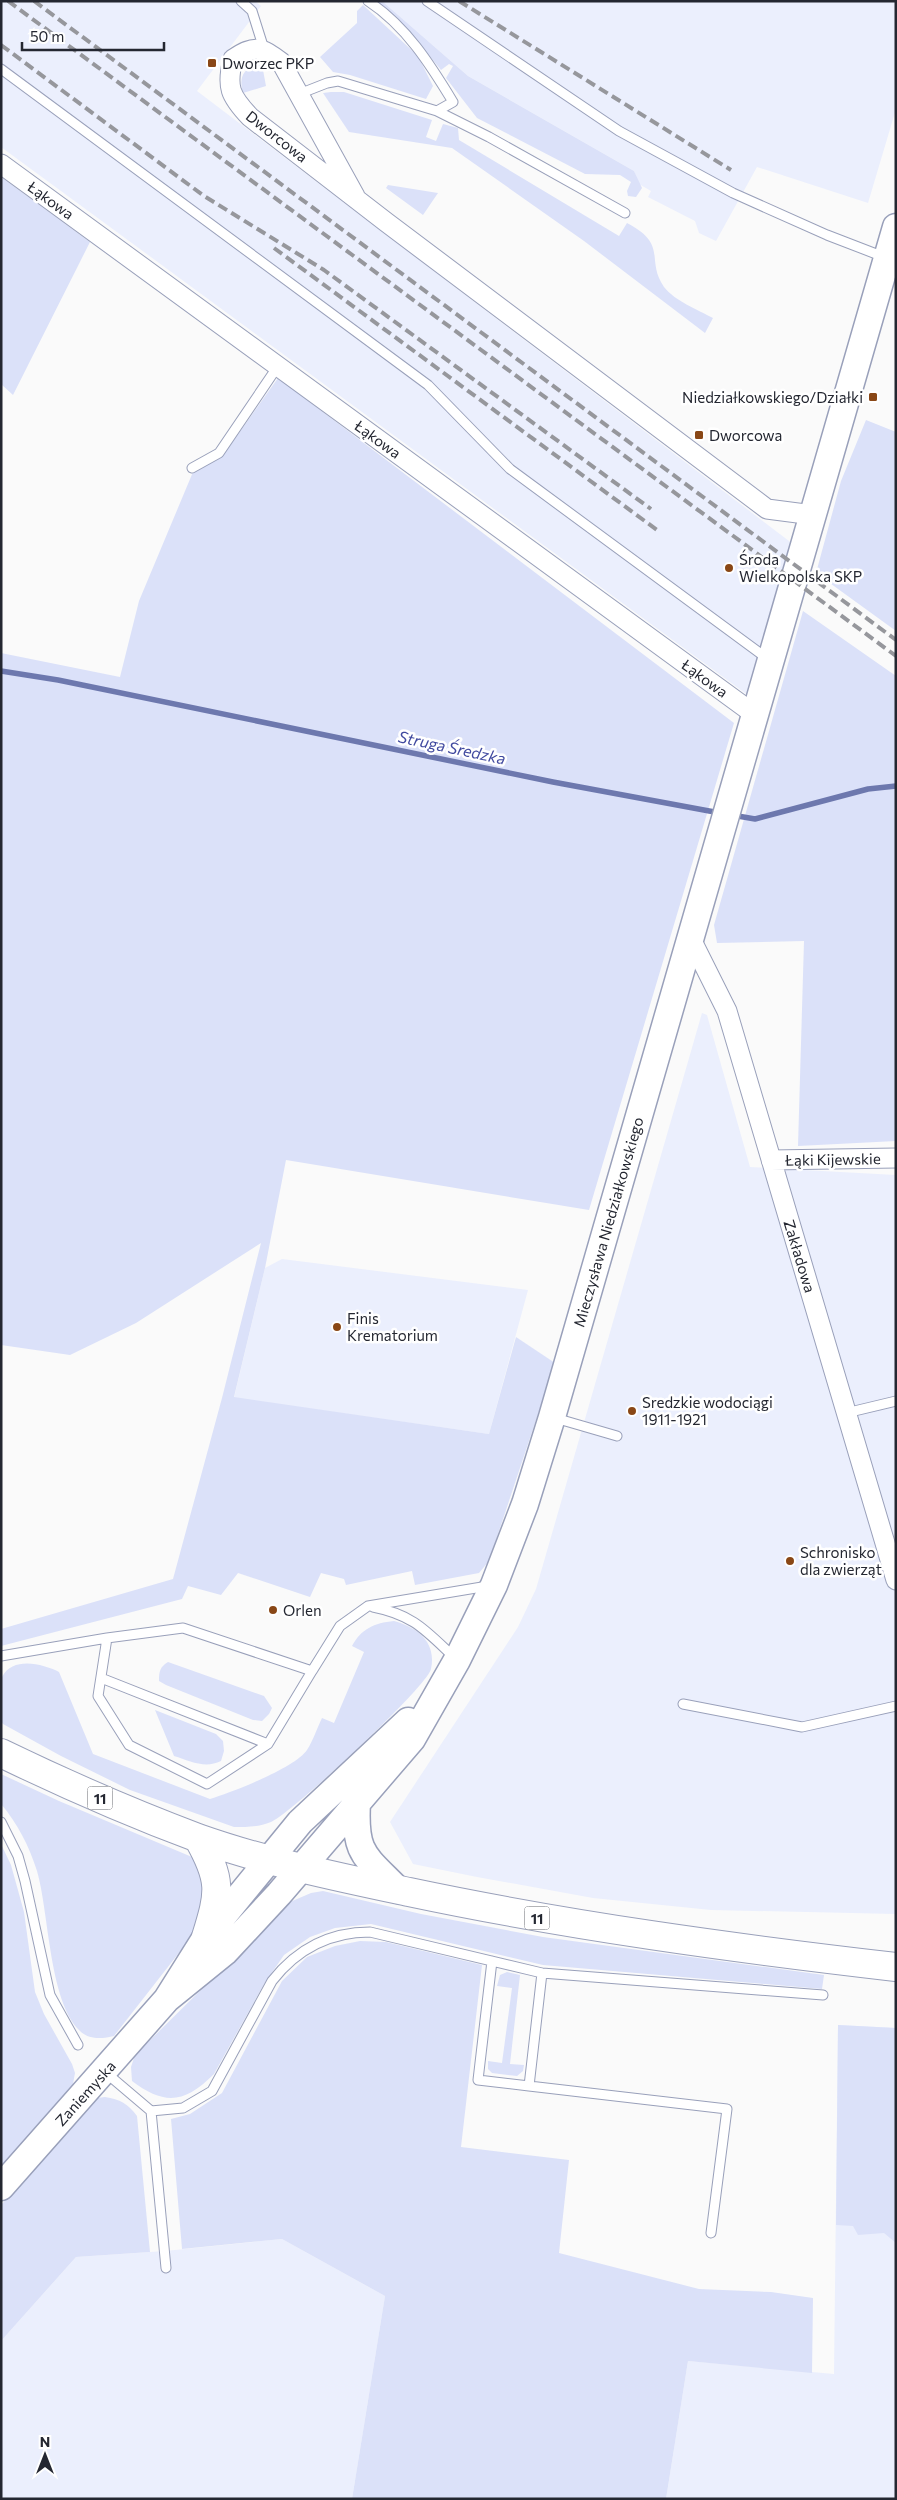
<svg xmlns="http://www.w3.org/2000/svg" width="897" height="2500" viewBox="0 0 897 2500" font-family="Commissioner,sans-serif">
  <rect width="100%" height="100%" fill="#fafafa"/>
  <path fill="#ebeffd" d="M 1,1 L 255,1 L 261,6 L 197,91 L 793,544 L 749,696 L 1,147 Z
    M 382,1 L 896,1 L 896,109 L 868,203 L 757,167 L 716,241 L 699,233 L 695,221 L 648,197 L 651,191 L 639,184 L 634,171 L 468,76 Z
    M 702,1013 L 707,1015 L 750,1167 L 896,1175 L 896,1914 L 711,1910 L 593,1898 L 477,1877 L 413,1864 L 390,1822 L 518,1627 L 536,1589 Z
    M 282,1259 L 528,1290 L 489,1434 L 234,1398 L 265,1268 Z
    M 838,2025 L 896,2028 L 896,2499 L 666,2499 L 688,2361 L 834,2374 Z
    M 282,2239 L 385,2296 L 352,2499 L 1,2499 L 1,2341 L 76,2257 L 165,2251 Z"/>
  <path fill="#dbe1f9" d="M 375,1 L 382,1 L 468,76 L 634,171 L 642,188 L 636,197 L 628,196 L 627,191 L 631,182 L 620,175 L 585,174 L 477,118 L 446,78 L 453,66 L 449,64 L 441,70 L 417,41 Z
    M 363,5 L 418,56 L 433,86 L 426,99 L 350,75 L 333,72 L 320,57 L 357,23 L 357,11 Z
    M 256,64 L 264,65 L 273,70 L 263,70 L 266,86 L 243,93 C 239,79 242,70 256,64 Z
    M 331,92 L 344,92 L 432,120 L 426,137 L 436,141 L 443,124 L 458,128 L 459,140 L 619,236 L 627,223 C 669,245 645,259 664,287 C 675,301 698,310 713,318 L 705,333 L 584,241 L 452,148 L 349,132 L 323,93 Z
    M 1,177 L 90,242 L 13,395 L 1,384 Z
    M 388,185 L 438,193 L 423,215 L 386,188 Z
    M 278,378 L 734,723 L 589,1210 L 286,1160 L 265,1268 L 234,1397 L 489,1434 L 516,1337 L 555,1363 L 489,1561 L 479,1573 L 415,1585 L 412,1571 L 346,1585 L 344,1579 L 321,1573 L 310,1597 L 238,1573 L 221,1595 L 188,1586 L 182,1599 L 1,1646 L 1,1629 L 173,1579 L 222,1398 L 261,1243 L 136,1323 L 70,1355 L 1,1345 L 1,653 L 120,677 L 139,601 L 193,472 L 222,457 Z
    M 866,420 L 896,432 L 896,631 L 816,573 L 841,481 Z
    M 803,611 L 896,676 L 896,1141 L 798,1146 L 804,941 L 717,943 L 714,925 Z
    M 394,1621 C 416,1627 437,1641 431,1669 C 427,1687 292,1813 271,1822 C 259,1827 247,1827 234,1827 L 130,1790 L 61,1756 L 3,1724 L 1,1721 C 1,1711 0,1685 2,1677 C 13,1656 43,1664 59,1672 L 93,1754 L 210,1799 C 232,1792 295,1768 307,1750 C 313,1741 317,1728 322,1718 L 334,1723 L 364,1652 L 352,1646 C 361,1629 374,1623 394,1621 Z
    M 168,1662 L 264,1696 L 272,1708 L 269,1714 L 262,1721 L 253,1720 L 166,1685 L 159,1681 C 159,1671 160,1667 168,1662 Z
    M 155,1710 L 216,1734 L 223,1741 L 224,1751 L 221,1761 C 205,1769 190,1761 174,1756 Z
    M 1,1774 L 59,1801 L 192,1857 L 207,1880 L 196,1931 L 114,2036 C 102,2039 88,2040 79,2030 C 49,2000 49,1912 37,1871 C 29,1846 18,1824 1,1804 Z
    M 1,1844 L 11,1865 L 24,1912 L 35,1992 L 44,2014 L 72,2064 L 75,2073 L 73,2084 L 64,2098 L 1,2168 Z
    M 323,1891 L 421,1914 L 543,1937 L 824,1975 L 822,1989 L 543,1965 L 371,1924 L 335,1928 L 310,1937 L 284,1955 L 264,1984 L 214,2074 C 185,2103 165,2106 132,2081 L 131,2067 L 135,2055 L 290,1902 L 311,1893 Z
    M 360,1941 L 386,1942 L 482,1965 L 461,2147 L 569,2160 L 559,2253 L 699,2289 L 771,2292 L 813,2298 L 812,2373 L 688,2361 L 666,2499 L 352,2499 L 385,2296 L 282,2239 L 182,2249 L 171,2119 L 190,2114 L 222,2093 L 282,1981 L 307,1957 L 335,1946 Z
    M 507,1972 L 520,1975 L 510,2064 L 524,2065 L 523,2071 L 517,2076 L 492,2073 L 488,2069 L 488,2061 L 502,2063 L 512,1988 L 497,1986 L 500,1975 Z
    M 838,2025 L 896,2028 L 896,2243 L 884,2233 L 858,2235 L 853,2226 L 836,2225 Z
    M 105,2097 C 120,2099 128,2104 137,2116 L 150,2252 L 76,2257 L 1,2341 L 1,2205 L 97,2098 Z"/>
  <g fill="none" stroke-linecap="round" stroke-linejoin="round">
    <path stroke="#6d78ae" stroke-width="5.5" d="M 1,671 L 58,680 L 553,782 L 720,813
      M 732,815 L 755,819 L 868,789 L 896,786"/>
    <defs>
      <path id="lane" d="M 241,1 L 252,11 L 264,49
        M 427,1 L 619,131 L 733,193 L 827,235 L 884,257
        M 1,69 L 428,385 L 510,469 L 768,659
        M 299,94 L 327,83 L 338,81 L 437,111 L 453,102 C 430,64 406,26 368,1
        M 437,111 L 489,137 L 625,213
        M 192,468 L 219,453 L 278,366
        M 846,1413 L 896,1401
        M 555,1418 L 617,1436
        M 373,1607 C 414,1615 426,1631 455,1658
        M 107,1638 L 98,1696 L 129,1745 L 207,1784 L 268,1744 L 312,1671
        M 1,1656 L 107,1638 L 183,1628 L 312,1671 L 340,1626 L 368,1606 L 488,1586
        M 101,1678 L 268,1744
        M 683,1704 L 802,1727 L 896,1706
        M 1,1822 L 18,1856 L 25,1881 L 50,1995 L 78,2045
        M 492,1961 L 478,2080 L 529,2086 L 542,1973
        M 105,2072 L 151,2111 L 183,2108 L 212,2091 L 272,1981 C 297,1949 329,1932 370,1932 L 542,1973 L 823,1995
        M 529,2086 L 727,2109 L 711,2233
        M 151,2111 L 166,2268"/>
      <path id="street" d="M 1,164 L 754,714
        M 355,196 L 281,62 C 261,47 255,44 233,59 C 226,87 230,96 250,117 L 386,222 L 767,509 L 813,515
        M 690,937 L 727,1011 L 896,1580
        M 771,1160 L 896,1158"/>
      <path id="secondary" d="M 357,1802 C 354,1854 364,1855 398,1890
        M 167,1999 L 225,1952 L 279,1894 L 412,1739 L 457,1660 L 494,1585 L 525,1504 L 552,1417 L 896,227
        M 1,2187 L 167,1999 L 206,1937 L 300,1822 L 408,1721"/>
      <path id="highway" d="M 1,1753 C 65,1784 131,1813 198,1838 C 266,1862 338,1877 409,1892 C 570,1926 732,1948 896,1967
        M 198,1838 C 222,1880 220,1892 206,1937"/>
    </defs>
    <use href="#lane" stroke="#99a0ba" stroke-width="11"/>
    <use href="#street" stroke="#99a0ba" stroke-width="21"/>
    <use href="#secondary" stroke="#99a0ba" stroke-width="29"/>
    <use href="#highway" stroke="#99a0ba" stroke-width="30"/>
    <use href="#lane" stroke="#fff" stroke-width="9"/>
    <use href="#street" stroke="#fff" stroke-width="19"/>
    <use href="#secondary" stroke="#fff" stroke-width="26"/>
    <use href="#highway" stroke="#fff" stroke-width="28"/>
    <path stroke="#96979c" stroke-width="4" stroke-dasharray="10 5" stroke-linecap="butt" d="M 8,1 L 896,656
      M 34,1 L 896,640
      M 459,1 L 731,170
      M 1,45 L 204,196 L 324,270 L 651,509
      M 274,248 L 657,530"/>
  </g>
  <g fill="#894716" stroke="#fff" stroke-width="2">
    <rect x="207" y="58" width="10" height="10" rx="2.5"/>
    <rect x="868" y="392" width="10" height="10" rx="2.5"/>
    <rect x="694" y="430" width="10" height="10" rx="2.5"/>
    <circle cx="729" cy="568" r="5"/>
    <circle cx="337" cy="1327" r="5"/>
    <circle cx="632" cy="1411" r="5"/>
    <circle cx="790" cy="1561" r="5"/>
    <circle cx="273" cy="1610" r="5"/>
  </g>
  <g text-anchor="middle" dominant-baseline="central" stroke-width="5" stroke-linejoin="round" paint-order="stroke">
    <g fill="#fff" stroke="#66686f" stroke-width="1">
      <rect x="87.5" y="1786.5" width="25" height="23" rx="4"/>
      <rect x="524.5" y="1906.5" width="25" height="23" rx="4"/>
    </g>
    <g font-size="14" font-weight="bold" fill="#242731">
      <text x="100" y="1798">11</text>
      <text x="537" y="1918">11</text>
    </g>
    <g font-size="15" fill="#242731" stroke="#fff" text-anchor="start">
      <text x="222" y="63">Dworzec PKP</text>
      <text x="863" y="397" text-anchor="end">Niedziałkowskiego/Działki</text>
      <text x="709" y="435">Dworcowa</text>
      <text x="739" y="559">Środa<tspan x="739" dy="17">Wielkopolska SKP</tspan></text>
      <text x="347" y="1318">Finis<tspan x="347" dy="17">Krematorium</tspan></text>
      <text x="642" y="1402">Sredzkie wodociągi<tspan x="642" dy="17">1911-1921</tspan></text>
      <text x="800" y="1552">Schronisko<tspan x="800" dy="17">dla zwierząt</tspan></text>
      <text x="283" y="1610">Orlen</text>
    </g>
    <g font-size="15" fill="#242731" stroke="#fff">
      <text transform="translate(277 136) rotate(38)">Dworcowa</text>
      <text transform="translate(51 200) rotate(36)">Łąkowa</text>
      <text transform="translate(378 439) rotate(36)">Łąkowa</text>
      <text transform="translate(705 678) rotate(36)">Łąkowa</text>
      <text transform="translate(833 1159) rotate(-1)">Łąki Kijewskie</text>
      <text transform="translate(608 1222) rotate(-74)">Mieczysława Niedziałkowskiego</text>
      <text transform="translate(800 1256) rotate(73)">Zakładowa</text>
      <text transform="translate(85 2093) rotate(-48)">Zaniemyska</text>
    </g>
    <g font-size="16" font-style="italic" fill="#40499f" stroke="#fff">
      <text transform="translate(452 747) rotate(12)">Struga Średzka</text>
    </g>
  </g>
  <rect width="897" height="2500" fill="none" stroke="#242731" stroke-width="5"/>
  <g transform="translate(45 2455)" stroke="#ffffff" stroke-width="4" paint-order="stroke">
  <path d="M0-4L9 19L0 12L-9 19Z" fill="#242731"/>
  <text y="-8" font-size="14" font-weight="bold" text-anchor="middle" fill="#242731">N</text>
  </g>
  <path d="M22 42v8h142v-8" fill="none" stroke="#242731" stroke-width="2.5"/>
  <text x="30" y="42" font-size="15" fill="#242731" stroke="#ffffff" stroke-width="4" paint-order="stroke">50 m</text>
</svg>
